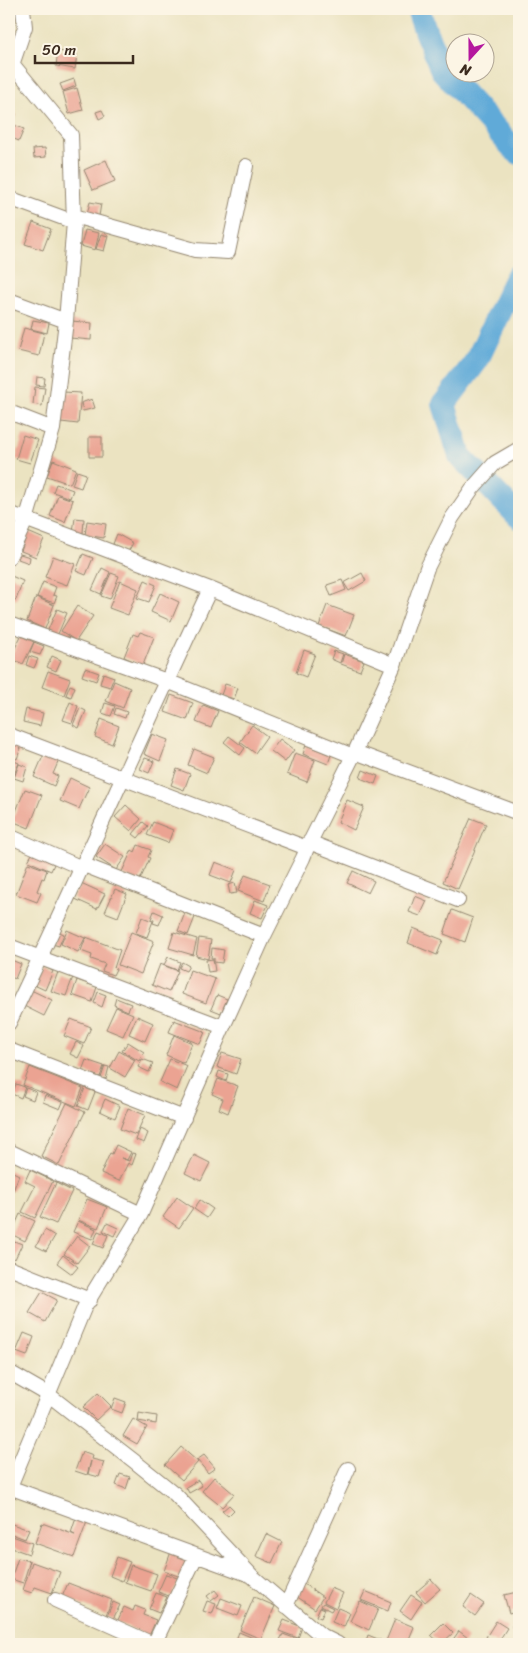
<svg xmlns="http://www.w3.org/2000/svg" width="528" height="1653" viewBox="0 0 528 1653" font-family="Sriracha,sans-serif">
  <rect width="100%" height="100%" fill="#fcf5e5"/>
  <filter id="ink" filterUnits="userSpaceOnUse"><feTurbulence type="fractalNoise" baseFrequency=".02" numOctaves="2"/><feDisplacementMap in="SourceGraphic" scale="10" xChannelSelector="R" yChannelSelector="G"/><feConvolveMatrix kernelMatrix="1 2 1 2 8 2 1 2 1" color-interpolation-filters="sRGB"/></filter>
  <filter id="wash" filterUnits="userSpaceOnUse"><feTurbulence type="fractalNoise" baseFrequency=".0096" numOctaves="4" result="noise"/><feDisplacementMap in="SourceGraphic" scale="20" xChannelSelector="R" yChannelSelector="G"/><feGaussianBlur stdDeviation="1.12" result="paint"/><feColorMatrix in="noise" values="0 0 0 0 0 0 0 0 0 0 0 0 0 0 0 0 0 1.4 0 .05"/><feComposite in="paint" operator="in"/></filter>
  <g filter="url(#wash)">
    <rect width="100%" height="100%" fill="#ebe3c1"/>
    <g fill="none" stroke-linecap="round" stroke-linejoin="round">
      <path stroke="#61aad8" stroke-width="24" d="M 418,9 L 426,33 L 442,70 L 515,150 L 519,153
        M 519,275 L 515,280 L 477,360 L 444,404 L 460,456 L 519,517"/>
    </g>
    <g id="blocks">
      <path fill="#eba392" d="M 58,51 L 77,54 L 75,69 L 56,66 Z
        M 74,79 L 76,86 L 63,91 L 60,84 Z
        M 77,88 L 83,110 L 69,114 L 63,92 Z
        M 102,110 L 105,116 L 99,119 L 96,112 Z
        M 9,112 L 16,114 L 14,120 L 9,118 Z
        M 14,125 L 24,129 L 19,141 L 9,137 Z
        M 45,148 L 46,157 L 34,158 L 33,149 Z
        M 106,160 L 115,181 L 93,190 L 84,170 Z
        M 90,202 L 101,204 L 99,216 L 87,214 Z
        M 33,222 L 51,229 L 43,250 L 25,244 Z
        M 85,230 L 99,233 L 95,250 L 81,246 Z
        M 101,234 L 108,236 L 104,251 L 96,249 Z
        M 33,320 L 49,323 L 47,333 L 31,329 Z
        M 72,321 L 92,323 L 91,340 L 70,338 Z
        M 24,328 L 44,333 L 39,356 L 18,351 Z
        M 37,377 L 45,378 L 44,386 L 36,385 Z
        M 35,387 L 45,388 L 42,406 L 33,404 Z
        M 63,392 L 81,393 L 78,424 L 61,422 Z
        M 92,399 L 95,408 L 83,411 L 81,403 Z
        M 23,435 L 38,440 L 30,463 L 16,459 Z
        M 89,437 L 102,437 L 102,457 L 89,457 Z
        M 53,460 L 76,469 L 70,484 L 47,476 Z
        M 77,471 L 86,474 L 81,488 L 72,485 Z
        M 56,484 L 73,490 L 70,498 L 53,492 Z
        M 58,495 L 73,500 L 65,522 L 50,516 Z
        M 75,518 L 84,519 L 83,533 L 73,532 Z
        M 87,521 L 106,524 L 104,538 L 85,535 Z
        M 28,532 L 44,539 L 36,557 L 21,551 Z
        M 117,534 L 133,543 L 128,552 L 113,544 Z
        M 20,554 L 30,557 L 29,563 L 18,559 Z
        M 83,554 L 93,558 L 86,575 L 76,571 Z
        M 53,556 L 75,564 L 67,585 L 45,577 Z
        M 102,568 L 110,572 L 101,594 L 92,590 Z
        M 111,573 L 119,576 L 110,599 L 101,596 Z
        M 362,573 L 366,581 L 349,591 L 344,583 Z
        M 9,575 L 23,581 L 16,600 L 9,597 Z
        M 145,580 L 156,585 L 149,602 L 137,598 Z
        M 342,580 L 346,590 L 331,596 L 327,585 Z
        M 120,581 L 138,589 L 128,615 L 109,608 Z
        M 43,582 L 56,587 L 53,595 L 57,596 L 54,603 L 37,597 Z
        M 160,593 L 179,602 L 171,621 L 151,612 Z
        M 36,597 L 54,605 L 45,629 L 27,621 Z
        M 327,605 L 354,615 L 346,636 L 319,626 Z
        M 77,606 L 93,616 L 76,641 L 61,631 Z
        M 57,609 L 67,613 L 58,634 L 48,630 Z
        M 140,632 L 154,637 L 143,665 L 124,657 L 133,634 L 138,636 Z
        M 21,636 L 34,642 L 23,664 L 10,658 Z
        M 34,642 L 44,646 L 40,655 L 30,652 Z
        M 304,650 L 315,654 L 306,677 L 296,673 Z
        M 334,651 L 343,654 L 340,663 L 331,659 Z
        M 344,654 L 364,661 L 360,671 L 341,664 Z
        M 29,656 L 38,659 L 34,668 L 26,665 Z
        M 52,656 L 61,660 L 56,671 L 47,667 Z
        M 85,668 L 99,673 L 96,681 L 82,676 Z
        M 48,671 L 70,679 L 64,695 L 42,687 Z
        M 103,673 L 114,677 L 110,687 L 100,684 Z
        M 114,681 L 130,688 L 123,708 L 106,701 Z
        M 225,684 L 238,688 L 234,699 L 221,695 Z
        M 70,685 L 75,687 L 71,697 L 66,695 Z
        M 171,695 L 193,703 L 187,720 L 165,712 Z
        M 70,702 L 78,706 L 72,723 L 63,720 Z
        M 105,703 L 115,706 L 111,716 L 102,713 Z
        M 203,705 L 218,711 L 211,728 L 196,722 Z
        M 80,708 L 86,711 L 79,728 L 73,725 Z
        M 116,708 L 127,712 L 125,718 L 114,714 Z
        M 26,709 L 43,713 L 40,726 L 23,722 Z
        M 101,719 L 119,726 L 112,744 L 95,737 Z
        M 252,725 L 267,736 L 255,753 L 240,742 Z
        M 152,734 L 168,740 L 160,761 L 144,754 Z
        M 229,736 L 245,748 L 240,755 L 224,742 Z
        M 280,739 L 294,750 L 285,762 L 271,751 Z
        M 11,740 L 22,744 L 17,759 L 9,756 L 9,746 Z
        M 306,745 L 331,755 L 328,764 L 303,754 Z
        M 194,749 L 214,757 L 207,773 L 188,765 Z
        M 295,753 L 315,760 L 307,782 L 287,774 Z
        M 44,754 L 59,760 L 53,774 L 58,776 L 54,786 L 34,777 Z
        M 145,758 L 154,761 L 149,773 L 140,769 Z
        M 9,759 L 19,763 L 9,786 Z
        M 19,764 L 27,767 L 23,781 L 14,778 Z
        M 177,769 L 190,774 L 184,790 L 171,785 Z
        M 363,770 L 378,776 L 375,784 L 360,778 Z
        M 70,778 L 89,787 L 79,809 L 60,801 Z
        M 25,789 L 42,795 L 29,828 L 12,821 Z
        M 347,800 L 364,807 L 354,830 L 338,822 Z
        M 126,805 L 141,819 L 131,831 L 115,817 Z
        M 471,818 L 486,824 L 458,889 L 443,882 Z
        M 143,822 L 148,826 L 138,838 L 133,834 Z
        M 153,822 L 173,830 L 168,843 L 147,835 Z
        M 105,844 L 125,857 L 116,870 L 96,857 Z
        M 138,845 L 151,850 L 148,857 L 150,858 L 139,882 L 121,874 L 132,850 L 135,852 Z
        M 32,854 L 54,864 L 51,871 L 28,861 Z
        M 215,862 L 236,870 L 231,883 L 210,875 Z
        M 28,863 L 47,870 L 44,879 L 42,878 L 37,891 L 41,893 L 37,902 L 16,894 Z
        M 353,871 L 374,881 L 368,893 L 347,883 Z
        M 245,875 L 270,884 L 264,901 L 238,891 Z
        M 81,883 L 105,894 L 97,909 L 73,898 Z
        M 235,883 L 237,893 L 230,894 L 228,885 Z
        M 115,889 L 127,894 L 118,917 L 105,912 Z
        M 415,896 L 427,901 L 420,916 L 409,912 Z
        M 255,900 L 268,905 L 262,918 L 250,913 Z
        M 452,910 L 473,918 L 465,942 L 444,934 Z
        M 154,911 L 163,915 L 159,925 L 153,923 L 154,920 L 151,919 Z
        M 185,913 L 195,917 L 188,935 L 178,931 Z
        M 142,917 L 153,921 L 147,937 L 136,933 Z
        M 413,928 L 443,940 L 437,955 L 408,943 Z
        M 67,930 L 85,938 L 78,952 L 61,944 Z
        M 57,931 L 64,934 L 59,946 L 52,944 Z
        M 131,932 L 154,941 L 141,974 L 118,965 Z
        M 174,932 L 197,939 L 193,955 L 169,948 Z
        M 86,937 L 120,950 L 114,968 L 116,969 L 113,975 L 102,971 L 105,964 L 91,959 L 92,955 L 81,951 Z
        M 199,938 L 211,940 L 208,959 L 196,956 Z
        M 212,948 L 224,950 L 222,963 L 214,962 L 214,958 L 211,958 Z
        M 168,957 L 180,962 L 177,970 L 164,965 Z
        M 9,959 L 21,964 L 15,979 L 9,976 Z
        M 213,959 L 215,971 L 208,972 L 206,960 Z
        M 182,962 L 189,966 L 186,971 L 179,968 Z
        M 160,964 L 178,971 L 169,992 L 152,985 Z
        M 42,966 L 53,971 L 45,990 L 34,985 Z
        M 190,970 L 215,979 L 206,1003 L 182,994 Z
        M 58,972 L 73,977 L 66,996 L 51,991 Z
        M 77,980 L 97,987 L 92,1002 L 72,995 Z
        M 31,990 L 52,1000 L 44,1016 L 24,1006 Z
        M 98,992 L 106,995 L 102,1007 L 94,1003 Z
        M 217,995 L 227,999 L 221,1013 L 211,1009 Z
        M 116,998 L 131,1004 L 128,1011 L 114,1005 Z
        M 116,1007 L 133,1014 L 123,1036 L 106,1029 Z
        M 137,1016 L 153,1023 L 145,1041 L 129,1034 Z
        M 71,1019 L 91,1027 L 84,1044 L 64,1036 Z
        M 174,1020 L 205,1032 L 200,1044 L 169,1032 Z
        M 174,1035 L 192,1043 L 184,1063 L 166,1055 Z
        M 76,1042 L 84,1046 L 78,1058 L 70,1054 Z
        M 128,1042 L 144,1052 L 139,1061 L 122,1051 Z
        M 119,1051 L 135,1060 L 125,1077 L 110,1068 Z
        M 222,1053 L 241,1059 L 236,1074 L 217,1067 Z
        M 142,1059 L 153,1063 L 149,1072 L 138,1067 Z
        M 170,1059 L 187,1066 L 177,1090 L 160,1082 Z
        M 86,1060 L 104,1066 L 100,1077 L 82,1071 Z
        M 105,1066 L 109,1067 L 106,1079 L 101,1078 Z
        M 30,1067 L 83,1088 L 76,1106 L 23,1085 Z
        M 219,1071 L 228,1074 L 226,1081 L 217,1077 Z
        M 218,1079 L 238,1086 L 228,1113 L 219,1109 L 223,1099 L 212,1094 Z
        M 16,1084 L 25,1087 L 21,1098 L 12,1094 Z
        M 26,1088 L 36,1092 L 33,1100 L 23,1096 Z
        M 85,1088 L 95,1092 L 88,1110 L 78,1106 Z
        M 45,1095 L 63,1102 L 60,1109 L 43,1102 Z
        M 105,1099 L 120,1106 L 115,1118 L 100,1111 Z
        M 67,1103 L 85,1112 L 59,1165 L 41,1156 Z
        M 128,1108 L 145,1115 L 136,1135 L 120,1129 Z
        M 140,1129 L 148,1133 L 144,1143 L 136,1140 Z
        M 116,1145 L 131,1152 L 127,1160 L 121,1158 L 129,1161 L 132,1153 L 136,1154 L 132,1165 L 128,1163 L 119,1181 L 101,1173 L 110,1153 L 112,1154 Z
        M 194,1155 L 210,1163 L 201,1181 L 185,1173 Z
        M 9,1170 L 19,1175 L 13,1191 L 9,1190 Z
        M 30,1170 L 53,1181 L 35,1218 L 22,1212 L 35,1186 L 25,1181 Z
        M 56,1183 L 72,1191 L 56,1224 L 40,1217 Z
        M 177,1197 L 193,1208 L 179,1228 L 163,1217 Z
        M 87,1199 L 107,1207 L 98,1228 L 78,1220 Z
        M 200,1200 L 213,1209 L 207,1218 L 194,1209 Z
        M 20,1214 L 35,1221 L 25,1241 L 11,1234 Z
        M 78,1221 L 96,1229 L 92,1239 L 73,1232 Z
        M 107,1223 L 118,1228 L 114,1236 L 103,1231 Z
        M 45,1230 L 55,1236 L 46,1251 L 36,1246 Z
        M 98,1231 L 108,1235 L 103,1248 L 93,1244 Z
        M 77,1236 L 90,1246 L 77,1263 L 64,1254 Z
        M 9,1239 L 22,1244 L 15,1259 L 9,1256 Z
        M 63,1255 L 78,1267 L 72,1274 L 57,1263 Z
        M 42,1292 L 57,1300 L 45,1322 L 29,1313 Z
        M 24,1333 L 34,1337 L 27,1356 L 16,1352 Z
        M 98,1393 L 111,1406 L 96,1420 L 83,1407 Z
        M 115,1398 L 126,1402 L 122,1413 L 111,1409 Z
        M 139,1413 L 157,1416 L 156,1424 L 138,1421 Z
        M 133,1419 L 147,1427 L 137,1444 L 123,1436 Z
        M 181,1447 L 198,1462 L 182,1480 L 165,1465 Z
        M 82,1452 L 93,1456 L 92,1459 L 104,1462 L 99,1477 L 88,1474 L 91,1461 L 87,1475 L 75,1471 Z
        M 204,1455 L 215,1468 L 208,1473 L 197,1460 Z
        M 120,1474 L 130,1477 L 126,1489 L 116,1485 Z
        M 214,1477 L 234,1494 L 222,1507 L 202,1491 Z
        M 198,1480 L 202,1486 L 189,1493 L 186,1487 Z
        M 229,1505 L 234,1510 L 228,1516 L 222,1511 Z
        M 77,1515 L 88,1519 L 74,1557 L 35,1543 L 42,1523 L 75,1535 L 71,1533 Z
        M 12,1524 L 29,1530 L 25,1539 L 9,1533 Z
        M 266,1534 L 282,1542 L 272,1563 L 256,1556 Z
        M 12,1536 L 32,1543 L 29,1554 L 9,1547 Z
        M 172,1549 L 189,1555 L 181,1577 L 164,1571 Z
        M 117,1557 L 130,1562 L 122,1581 L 110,1576 Z
        M 18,1558 L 30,1561 L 23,1583 L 11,1579 Z
        M 32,1562 L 60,1572 L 52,1593 L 35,1587 L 32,1593 L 23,1590 Z
        M 131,1565 L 157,1574 L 151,1591 L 125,1582 Z
        M 166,1574 L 180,1579 L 172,1597 L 158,1592 Z
        M 431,1579 L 440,1589 L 425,1602 L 416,1592 Z
        M 301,1582 L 323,1597 L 315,1609 L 293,1594 Z
        M 68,1583 L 112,1600 L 106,1615 L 62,1597 Z
        M 331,1588 L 343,1593 L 336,1608 L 324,1602 Z
        M 215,1590 L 219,1595 L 211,1601 L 207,1596 Z
        M 365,1591 L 391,1602 L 388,1611 L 361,1600 Z
        M 517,1592 L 519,1599 L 519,1610 L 509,1613 L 504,1595 Z
        M 156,1593 L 167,1597 L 159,1613 L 149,1609 Z
        M 411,1595 L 422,1602 L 411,1619 L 400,1611 Z
        M 471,1595 L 484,1604 L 475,1616 L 463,1607 Z
        M 254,1597 L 275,1606 L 261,1639 L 240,1630 Z
        M 221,1598 L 242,1606 L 238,1616 L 217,1608 Z
        M 207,1601 L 216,1604 L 212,1614 L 203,1611 Z
        M 360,1601 L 378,1609 L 369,1630 L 350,1621 Z
        M 113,1602 L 120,1605 L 113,1619 L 107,1616 Z
        M 323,1603 L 333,1608 L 331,1611 L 321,1606 Z
        M 135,1606 L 145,1610 L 143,1615 L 156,1620 L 149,1636 L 117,1622 L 124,1607 L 133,1611 Z
        M 320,1607 L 325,1609 L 321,1618 L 316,1616 Z
        M 338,1608 L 350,1613 L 344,1627 L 332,1622 Z
        M 395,1619 L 414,1627 L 407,1644 L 394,1644 L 386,1641 Z
        M 514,1619 L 519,1620 L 519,1629 L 512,1627 Z
        M 284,1620 L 302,1627 L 298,1638 L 279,1631 Z
        M 496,1621 L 507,1628 L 497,1644 L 486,1637 Z
        M 443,1623 L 453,1633 L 441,1644 L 431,1635 Z
        M 459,1631 L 468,1638 L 463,1644 L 457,1644 L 452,1641 Z
        M 239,1632 L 253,1638 L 251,1644 L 236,1640 Z
        M 283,1634 L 299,1640 L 297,1644 L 278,1644 Z
        M 368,1635 L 385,1642 L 385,1644 L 365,1644 Z"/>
    </g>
  </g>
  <g filter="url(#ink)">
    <use href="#blocks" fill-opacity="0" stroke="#938670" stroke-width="1"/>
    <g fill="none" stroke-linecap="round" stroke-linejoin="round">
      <defs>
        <path id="minor" d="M 9,60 L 71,135 L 74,222 L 66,321 L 53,429 L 26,520 L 9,557
          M 10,71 L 25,27 L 23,9
          M 9,198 L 74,222
          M 74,216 L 195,250 L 228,252 L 246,166
          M 9,300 L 66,321
          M 9,412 L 53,429
          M 9,513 L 210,589 L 394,665
          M 9,624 L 167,681 L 353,756
          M 9,735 L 307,848
          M 355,752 L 513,811
          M 9,836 L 82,868
          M 309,842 L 458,900
          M 84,865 L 264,936
          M 9,946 L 223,1027
          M 9,1023 C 78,879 142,733 210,589
          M 9,1050 L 184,1118
          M 9,1151 L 141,1214
          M 9,1268 L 90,1300
          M 9,1372 L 49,1395 L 134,1461 L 175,1494 L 252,1576 L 322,1636 L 338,1644
          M 9,1487 L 250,1575
          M 9,1489 L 85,1306 L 141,1214 L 223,1027 L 264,936 L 303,858 L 307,848 L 355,752 L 394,665 L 427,568 L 452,518 L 472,489 L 495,463 L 519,449
          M 55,1600 L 153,1644
          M 286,1606 L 348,1469
          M 154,1644 L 196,1556"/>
      </defs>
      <use href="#minor" stroke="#938670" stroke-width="16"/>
      <use href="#minor" stroke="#fff" stroke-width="14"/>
    </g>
  </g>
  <rect width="528" height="1653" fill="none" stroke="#fcf5e5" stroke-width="30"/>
  <g transform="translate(470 58) rotate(201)"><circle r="24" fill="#fcf5e5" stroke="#afa495"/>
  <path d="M0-4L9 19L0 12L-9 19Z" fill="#b5179e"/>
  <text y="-8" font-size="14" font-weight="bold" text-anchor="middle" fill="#3b2a1e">N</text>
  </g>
  <path d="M35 55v8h98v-8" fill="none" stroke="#3b2a1e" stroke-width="2.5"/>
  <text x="42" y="55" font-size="15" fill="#3b2a1e" stroke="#fcf5e5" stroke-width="4" paint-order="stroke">50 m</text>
</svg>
